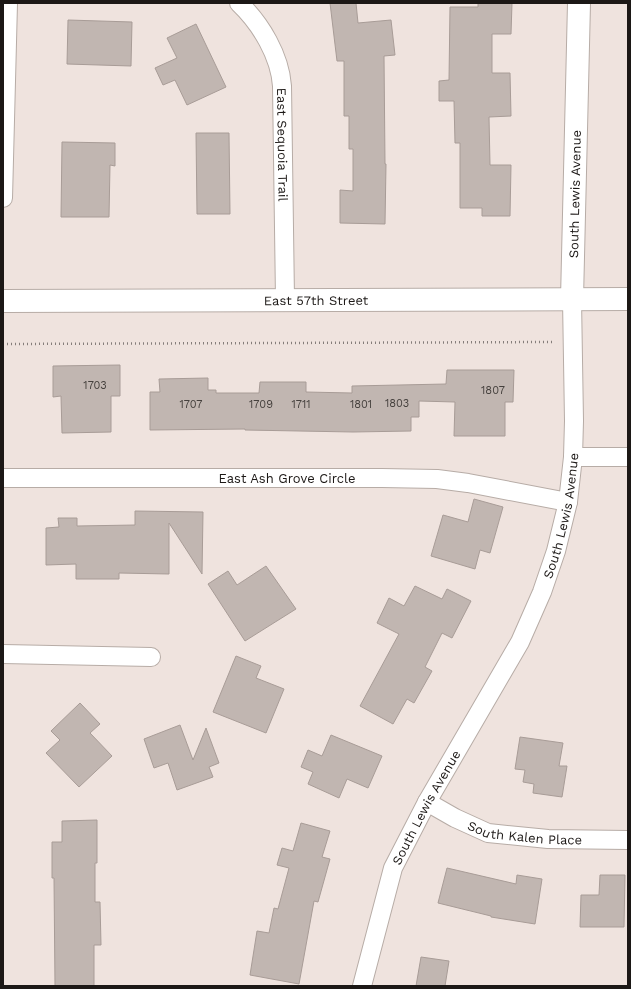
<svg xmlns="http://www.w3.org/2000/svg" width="631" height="989" viewBox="0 0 631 989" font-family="'Work Sans',sans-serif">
  <rect width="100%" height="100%" fill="#efe3de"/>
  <path fill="#c1b6b1" stroke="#a89c97" d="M 330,3 L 356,3 L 358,23 L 391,20 L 395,55 L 384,56 L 385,164 L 386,164 L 385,224 L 340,223 L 340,190 L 353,191 L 353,149 L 349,149 L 349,116 L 344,116 L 344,61 L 337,61 Z
    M 478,3 L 512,3 L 511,34 L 492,34 L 492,73 L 510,73 L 511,116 L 489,117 L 490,165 L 511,165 L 510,216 L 482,216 L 482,208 L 460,208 L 460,143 L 455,143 L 454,101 L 439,101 L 439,81 L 449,80 L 450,7 L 478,7 Z
    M 68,20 L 132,22 L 131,66 L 67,64 Z
    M 196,24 L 226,87 L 187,105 L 175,80 L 163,85 L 155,68 L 177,58 L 167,38 Z
    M 196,133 L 229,133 L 230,214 L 197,214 Z
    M 62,142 L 115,143 L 115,166 L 110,165 L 109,217 L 61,217 Z
    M 120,365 L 120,396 L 111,396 L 111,432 L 62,433 L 61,396 L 53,397 L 53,366 Z
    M 447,370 L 514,370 L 513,402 L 505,402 L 505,436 L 454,436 L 455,402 L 419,401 L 419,417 L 411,417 L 411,431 L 353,432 L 245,430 L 245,429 L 150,430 L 150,392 L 160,392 L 159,379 L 208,378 L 208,390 L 216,390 L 216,393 L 259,393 L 260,382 L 306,382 L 306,392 L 352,393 L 352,386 L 446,384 Z
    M 474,499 L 503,507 L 490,553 L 480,550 L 475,569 L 431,556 L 443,515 L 468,522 Z
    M 135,511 L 203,512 L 202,574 L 169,523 L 169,574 L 119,573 L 119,579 L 76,579 L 76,564 L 46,565 L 46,528 L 59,527 L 58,518 L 77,518 L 77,526 L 135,525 Z
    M 266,566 L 296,609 L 245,641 L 208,584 L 228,571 L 237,585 Z
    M 415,586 L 442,599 L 447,589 L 471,601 L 452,638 L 442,633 L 425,667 L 432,671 L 414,703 L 407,699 L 393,724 L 360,706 L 399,634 L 377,623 L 389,598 L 404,606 Z
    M 236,656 L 261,666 L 256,678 L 284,689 L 266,733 L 213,712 Z
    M 80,703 L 100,724 L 90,733 L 112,756 L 79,787 L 46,753 L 60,740 L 51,731 Z
    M 180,725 L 193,760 L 206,728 L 219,763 L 209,767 L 213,777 L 177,790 L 168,763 L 154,768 L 144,739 Z
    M 331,735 L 382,756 L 368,788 L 347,779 L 339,798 L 308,784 L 313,772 L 301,767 L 308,750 L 322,756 Z
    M 520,737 L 563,743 L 559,766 L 567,766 L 562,797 L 533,793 L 534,784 L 523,782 L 525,770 L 515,769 Z
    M 97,820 L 97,863 L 95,863 L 95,902 L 100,902 L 101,945 L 94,945 L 94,986 L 55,986 L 54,878 L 52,878 L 52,842 L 62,842 L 62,821 Z
    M 301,823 L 330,831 L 322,857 L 330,859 L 318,902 L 314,901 L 299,984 L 250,975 L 257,931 L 269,933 L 274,908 L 278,909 L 289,868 L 277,865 L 282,848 L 293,851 Z
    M 447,868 L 516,884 L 517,875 L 542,879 L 535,924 L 491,917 L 491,916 L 438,903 Z
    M 600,875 L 625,875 L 624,927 L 580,927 L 581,895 L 599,895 Z
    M 421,957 L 449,961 L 445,986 L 416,986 Z"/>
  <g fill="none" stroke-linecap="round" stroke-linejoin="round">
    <defs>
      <g id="minor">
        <path id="s1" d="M 239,3 C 261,24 280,56 282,86 L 285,299"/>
        <path d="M 3,198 L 8,3"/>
        <path d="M 573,457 L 628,457"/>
        <path id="s2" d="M 3,478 L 382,478 L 437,479 L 468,483 L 568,502"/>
        <path d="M 3,654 L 151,657"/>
        <path id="s3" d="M 427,802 L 455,818 L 488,833 L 548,839 L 628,840"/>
        <path id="s4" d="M 362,986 L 393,868 L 427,802 L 520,642 L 542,592 L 556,551 L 568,502 L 573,457 L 574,421 L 572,299"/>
      </g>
      <g id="tertiary">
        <path id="s5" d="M 572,299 L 579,3"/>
      </g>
      <g id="secondary">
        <path id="s6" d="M 3,301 L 628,299"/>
      </g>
    </defs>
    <use href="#minor" stroke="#b7aca6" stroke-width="20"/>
    <use href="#tertiary" stroke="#b7aca6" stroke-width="24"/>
    <use href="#secondary" stroke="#b7aca6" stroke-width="24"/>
    <path stroke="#857d7a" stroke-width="2.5" stroke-dasharray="1 3" stroke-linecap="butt" d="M 3,344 L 552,342"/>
    <use href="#minor" stroke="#fff" stroke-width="18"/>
    <use href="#tertiary" stroke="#fff" stroke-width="22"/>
    <use href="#secondary" stroke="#fff" stroke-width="22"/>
  </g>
  <g text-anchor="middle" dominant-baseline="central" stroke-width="3" stroke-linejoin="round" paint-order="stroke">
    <g font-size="11" fill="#45403d">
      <text x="95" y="385">1703</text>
      <text x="493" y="390">1807</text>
      <text x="397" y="403">1803</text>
      <text x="191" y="404">1707</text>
      <text x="261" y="404">1709</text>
      <text x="301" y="404">1711</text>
      <text x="361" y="404">1801</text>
    </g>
    <g font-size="13" fill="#1c1816" stroke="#fff">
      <text stroke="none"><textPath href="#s1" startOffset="154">East Sequoia Trail</textPath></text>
      <text stroke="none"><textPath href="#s5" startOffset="105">South Lewis Avenue</textPath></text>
      <text stroke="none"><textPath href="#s6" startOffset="313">East 57th Street</textPath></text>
      <text stroke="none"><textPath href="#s2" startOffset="284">East Ash Grove Circle</textPath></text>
      <text stroke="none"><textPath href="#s4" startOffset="515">South Lewis Avenue</textPath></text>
      <text stroke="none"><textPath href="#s4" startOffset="191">South Lewis Avenue</textPath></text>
      <text stroke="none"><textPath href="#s3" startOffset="105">South Kalen Place</textPath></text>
    </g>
  </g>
  <rect width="631" height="989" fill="none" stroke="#1c1816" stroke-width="8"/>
</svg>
